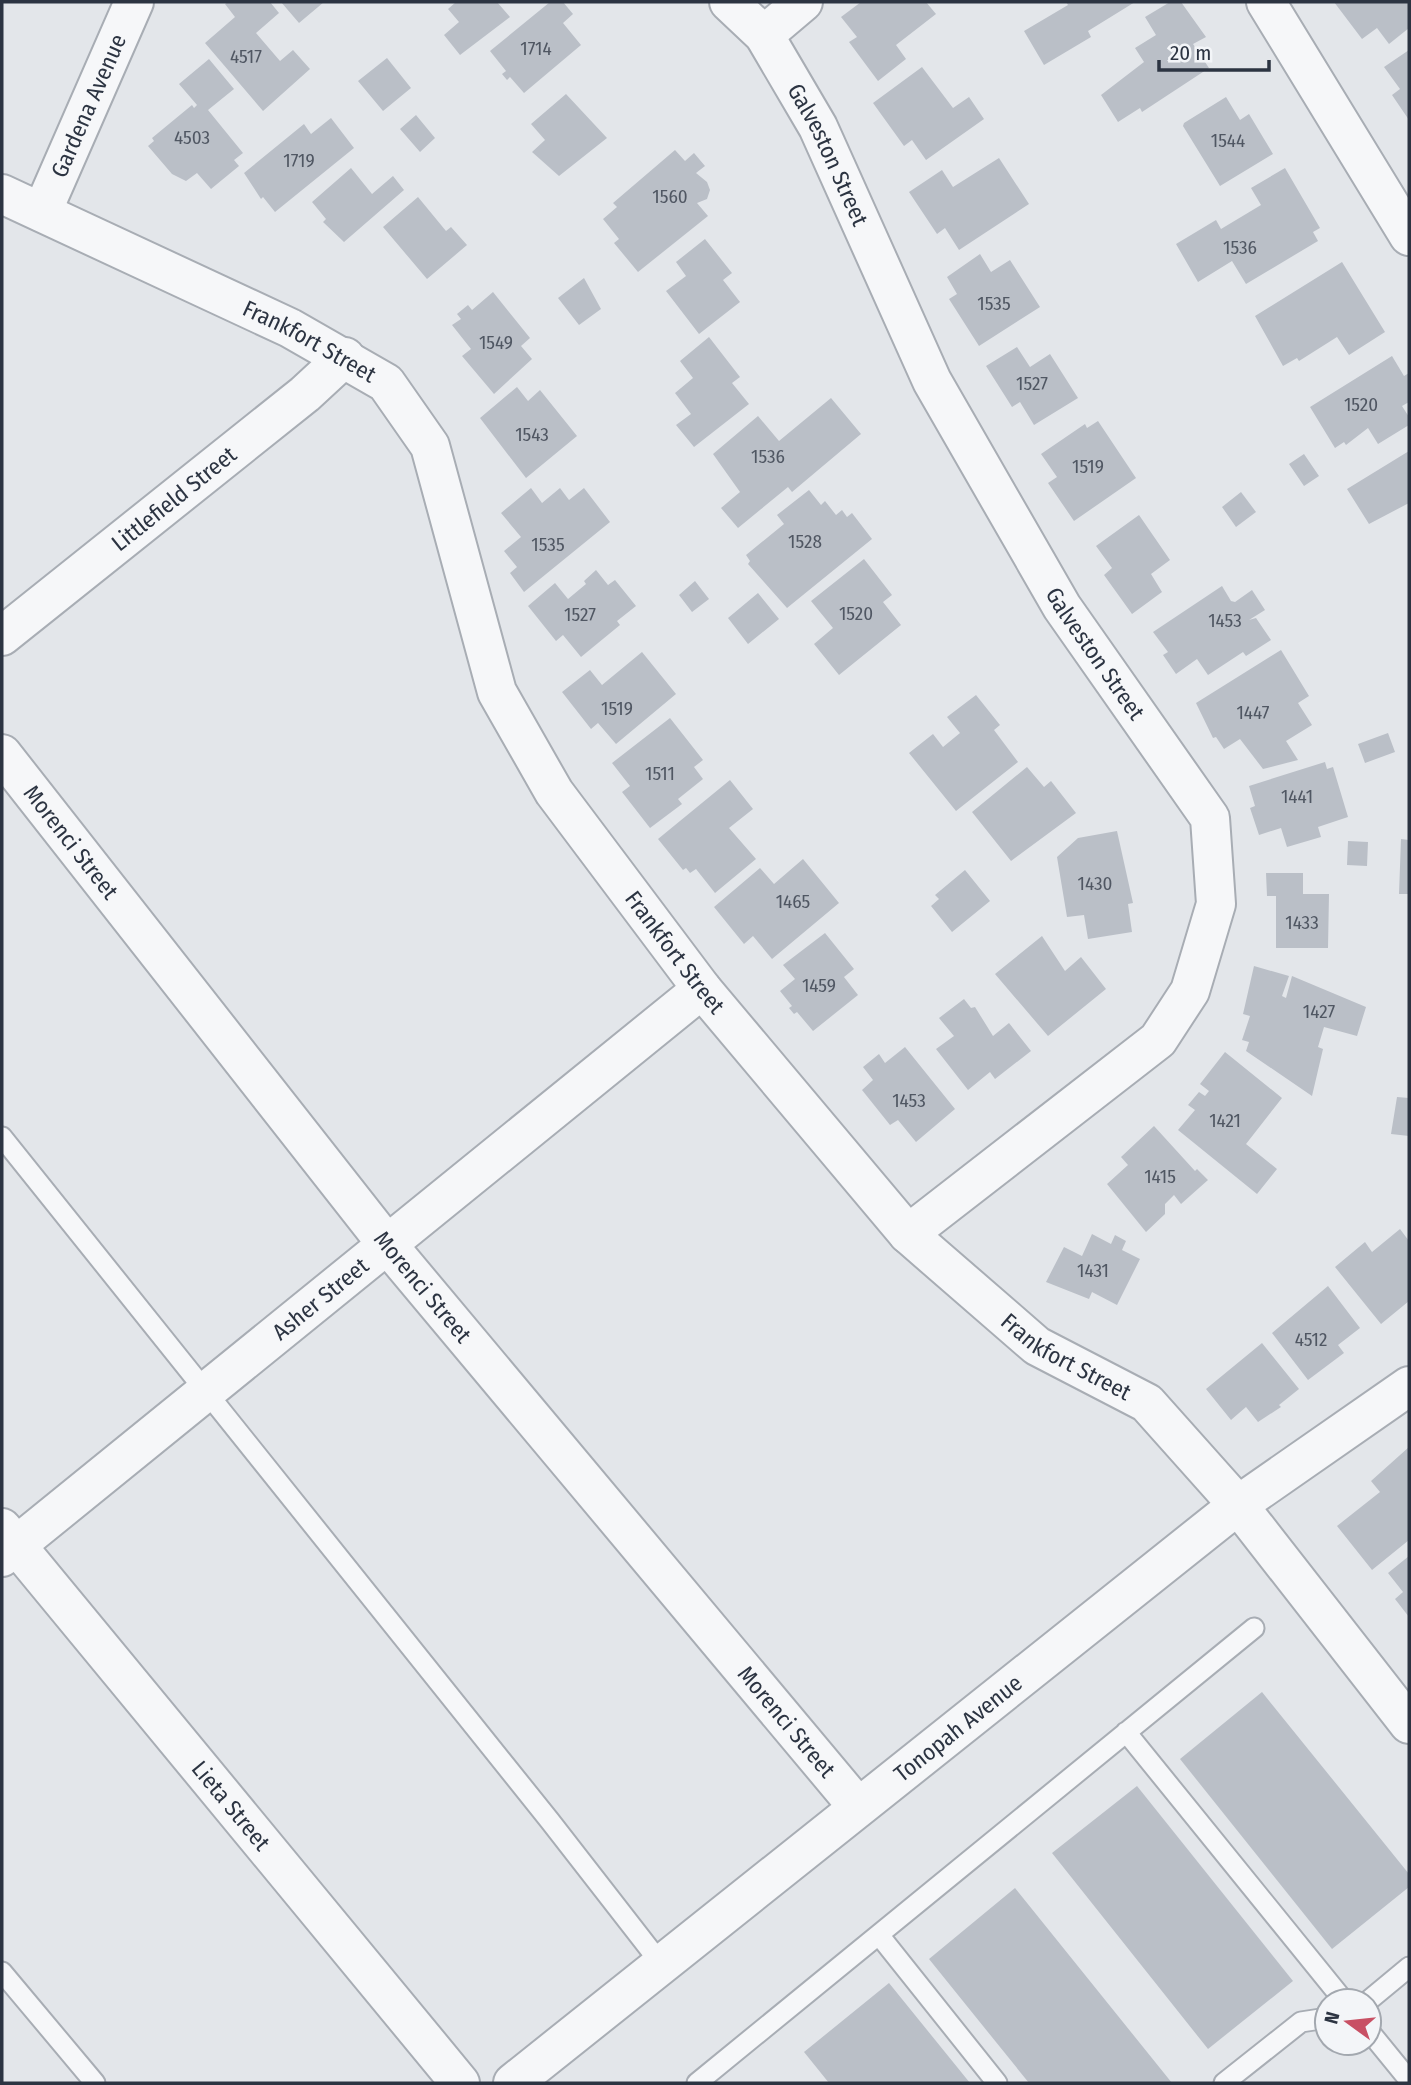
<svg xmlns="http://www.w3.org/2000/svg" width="1411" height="2085" viewBox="0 0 1411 2085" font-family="'Fira Sans Condensed',sans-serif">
  <rect width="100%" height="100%" fill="#e3e6ea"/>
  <path fill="#babfc7" d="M 228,2 L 270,2 L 279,13 L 256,33 L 280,61 L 293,50 L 310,69 L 263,111 L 205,43 L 235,17 L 225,4 Z
    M 281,2 L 324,2 L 299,23 Z
    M 456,2 L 497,2 L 510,17 L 460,55 L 444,35 L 459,22 L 448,9 Z
    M 550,2 L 563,2 L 573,14 L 563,23 L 581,45 L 524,93 L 510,77 L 507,80 L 502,74 L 506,71 L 490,51 Z
    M 861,2 L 926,2 L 936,14 L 896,45 L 906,59 L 878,81 L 849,42 L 857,37 L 841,17 Z
    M 1066,2 L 1135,2 L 1088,31 L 1091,37 L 1044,65 L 1024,31 L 1068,5 Z
    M 1170,2 L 1181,2 L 1206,37 L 1193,44 L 1209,68 L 1142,112 L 1140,108 L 1118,122 L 1101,95 L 1144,62 L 1135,48 L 1156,35 L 1145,17 Z
    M 1334,2 L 1409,2 L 1409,28 L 1389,44 L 1377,28 L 1362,39 Z
    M 1409,50 L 1409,120 L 1392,95 L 1400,89 L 1384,67 Z
    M 387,58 L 411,88 L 383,111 L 358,81 Z
    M 209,59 L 234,89 L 208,110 L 243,153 L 234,160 L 239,166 L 211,189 L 197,173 L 186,181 L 172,174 L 148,146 L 154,141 L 152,138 L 192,105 L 194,108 L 197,105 L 179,84 Z
    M 922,67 L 953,108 L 969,97 L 984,119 L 926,160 L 912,140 L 904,146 L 873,103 Z
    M 566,94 L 607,138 L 559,176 L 532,152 L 545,140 L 531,124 Z
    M 1226,97 L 1240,120 L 1249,114 L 1273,154 L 1220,186 L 1183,126 L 1184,123 Z
    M 416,115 L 435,138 L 420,152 L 400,129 Z
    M 331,118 L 354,148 L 275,212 L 263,197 L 261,199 L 244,173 L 304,124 L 311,134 Z
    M 675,150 L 685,161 L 694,153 L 705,166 L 696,173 L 707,182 L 710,190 L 707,199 L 697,203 L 708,216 L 638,272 L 614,243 L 619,239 L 603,219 L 617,207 L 613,203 Z
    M 999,158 L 1029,204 L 959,250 L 945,228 L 937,234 L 909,192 L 942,170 L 953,187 Z
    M 351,168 L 372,194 L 393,176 L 404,190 L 344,242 L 323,222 L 326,219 L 312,202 Z
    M 1285,168 L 1320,228 L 1313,232 L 1318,241 L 1246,284 L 1232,261 L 1198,282 L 1176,244 L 1216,220 L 1221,229 L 1261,205 L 1251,188 Z
    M 418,197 L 446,231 L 451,227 L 467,245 L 427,279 L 383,227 Z
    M 705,239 L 732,273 L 723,280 L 740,302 L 699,334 L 666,291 L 686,276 L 676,262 Z
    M 980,254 L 991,272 L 1010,260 L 1040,307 L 979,346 L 949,299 L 957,294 L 947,277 Z
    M 1342,262 L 1385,332 L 1349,355 L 1337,337 L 1299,361 L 1297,358 L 1283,366 L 1255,316 Z
    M 584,278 L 601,309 L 579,325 L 558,298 Z
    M 493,292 L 530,338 L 521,346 L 532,359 L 494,394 L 462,356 L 471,349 L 452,325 L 461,319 L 457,314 L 468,305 L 472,310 Z
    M 709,337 L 740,377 L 732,383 L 749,404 L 694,447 L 676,425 L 691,414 L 675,393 L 693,378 L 680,361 Z
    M 1017,347 L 1030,367 L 1050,354 L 1078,398 L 1034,425 L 1020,402 L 1012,407 L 986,366 Z
    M 1392,356 L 1404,376 L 1409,373 L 1409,402 L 1402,406 L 1409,417 L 1409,425 L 1378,444 L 1368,428 L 1346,445 L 1344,442 L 1335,448 L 1310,407 Z
    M 517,387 L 528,401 L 540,390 L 577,436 L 526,478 L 480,418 Z
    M 831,398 L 861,434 L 792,492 L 788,487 L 738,528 L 721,508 L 740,492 L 713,454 L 758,416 L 779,441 Z
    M 1098,421 L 1136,478 L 1074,521 L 1048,483 L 1057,477 L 1041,454 L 1085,424 L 1087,428 Z
    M 1409,451 L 1409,503 L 1369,524 L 1347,489 Z
    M 1304,454 L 1319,476 L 1304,486 L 1289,464 Z
    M 531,488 L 542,503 L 560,488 L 569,500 L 584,488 L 610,522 L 524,592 L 510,573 L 517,567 L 504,551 L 521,537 L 501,513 Z
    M 809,490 L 821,505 L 825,501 L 836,515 L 842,510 L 847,517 L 852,513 L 872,539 L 787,608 L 748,564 L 750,561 L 746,555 L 784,524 L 777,515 Z
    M 1241,492 L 1256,512 L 1236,527 L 1222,507 Z
    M 1139,515 L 1170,560 L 1151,574 L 1162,592 L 1132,614 L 1104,575 L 1112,568 L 1096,546 Z
    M 864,559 L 892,595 L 883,602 L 901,625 L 839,675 L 814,644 L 833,628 L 811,601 Z
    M 596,570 L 608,585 L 615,580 L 636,606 L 617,621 L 620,625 L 581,657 L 563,635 L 556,641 L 528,606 L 555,583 L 568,599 L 586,584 L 584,581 Z
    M 695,581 L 709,599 L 692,612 L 679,595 Z
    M 1222,586 L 1231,601 L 1235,602 L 1252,590 L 1265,610 L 1249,620 L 1256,618 L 1271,640 L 1246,656 L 1243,652 L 1208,675 L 1197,659 L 1176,674 L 1163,655 L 1168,652 L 1153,632 Z
    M 758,593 L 779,619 L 748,644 L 728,618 Z
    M 1281,650 L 1309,696 L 1298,703 L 1312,725 L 1286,741 L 1298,760 L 1263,769 L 1240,739 L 1224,749 L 1216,737 L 1213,738 L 1196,703 Z
    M 642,652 L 676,694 L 616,744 L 598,723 L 591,729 L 562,692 L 590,670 L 602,685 Z
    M 976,695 L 1000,725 L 994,730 L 1018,762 L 956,811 L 909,753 L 933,734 L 943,747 L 960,733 L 947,717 Z
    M 670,718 L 703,760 L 694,767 L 703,779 L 678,799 L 682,804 L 650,828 L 622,792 L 630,786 L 612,763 Z
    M 1388,733 L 1395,752 L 1365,763 L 1358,744 Z
    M 1325,762 L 1327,769 L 1333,767 L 1348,817 L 1318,827 L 1321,837 L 1287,847 L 1281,828 L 1259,835 L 1250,808 L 1255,806 L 1249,786 Z
    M 1027,767 L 1044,787 L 1051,781 L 1076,813 L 1011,861 L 972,812 Z
    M 730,780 L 753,809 L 729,828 L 756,859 L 715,893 L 696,869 L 690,873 L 686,868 L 683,870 L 658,839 Z
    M 1117,831 L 1133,903 L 1128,904 L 1132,932 L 1088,939 L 1084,915 L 1067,917 L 1057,857 L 1078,838 Z
    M 1401,839 L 1409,840 L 1409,894 L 1399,894 Z
    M 1348,841 L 1368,842 L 1367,866 L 1347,865 Z
    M 803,859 L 839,903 L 772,959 L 753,936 L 744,944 L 714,907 L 760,868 L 774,884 Z
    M 965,870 L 990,901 L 952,932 L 931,906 L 939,899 L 935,895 Z
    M 1266,873 L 1303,873 L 1303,894 L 1329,894 L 1328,948 L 1276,948 L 1276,896 L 1267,896 Z
    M 825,933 L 854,969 L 844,977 L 858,995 L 813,1031 L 797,1012 L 794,1014 L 789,1008 L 792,1006 L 780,991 L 795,979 L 783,965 Z
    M 1042,936 L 1065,971 L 1081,957 L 1106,989 L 1048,1036 L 995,974 Z
    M 1254,966 L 1289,976 L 1282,996 L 1286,998 L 1292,976 L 1366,1007 L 1357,1036 L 1324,1027 L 1318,1047 L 1323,1049 L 1312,1096 L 1246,1051 L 1249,1042 L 1242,1040 L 1250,1016 L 1243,1014 Z
    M 964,999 L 971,1008 L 975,1007 L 993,1036 L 1009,1023 L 1031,1051 L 995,1079 L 990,1072 L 968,1090 L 936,1049 L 954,1036 L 939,1018 Z
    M 905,1047 L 955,1109 L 916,1142 L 898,1120 L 890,1125 L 862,1090 L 873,1080 L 863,1067 L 879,1054 L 885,1063 Z
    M 1225,1052 L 1282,1098 L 1246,1144 L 1277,1169 L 1257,1194 L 1178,1130 L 1195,1110 L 1188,1105 L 1199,1092 L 1205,1096 L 1209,1091 L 1200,1084 Z
    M 1397,1097 L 1409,1098 L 1409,1136 L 1391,1134 Z
    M 1154,1126 L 1195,1171 L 1197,1169 L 1208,1180 L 1181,1204 L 1174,1195 L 1165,1204 L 1165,1214 L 1146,1232 L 1107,1184 L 1128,1165 L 1121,1157 Z
    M 1400,1229 L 1409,1241 L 1409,1301 L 1381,1324 L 1335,1267 L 1365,1242 L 1372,1252 Z
    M 1092,1234 L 1111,1244 L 1115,1235 L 1126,1241 L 1122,1250 L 1140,1259 L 1117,1305 L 1092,1292 L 1089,1299 L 1046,1282 L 1064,1247 L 1082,1256 Z
    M 1328,1286 L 1360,1328 L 1338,1345 L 1344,1353 L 1308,1380 L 1272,1333 Z
    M 1262,1343 L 1299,1389 L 1279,1405 L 1281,1407 L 1258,1422 L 1246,1407 L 1231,1420 L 1206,1389 Z
    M 1409,1447 L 1409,1540 L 1372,1570 L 1337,1526 L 1380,1492 L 1371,1481 Z
    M 1409,1556 L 1409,1617 L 1395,1599 L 1403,1592 L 1388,1573 Z
    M 1262,1692 L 1409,1874 L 1409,1887 L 1332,1949 L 1180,1759 Z
    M 1137,1786 L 1293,1981 L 1208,2049 L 1052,1853 Z
    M 1015,1888 L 1172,2083 L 1029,2083 L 929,1959 Z
    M 889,1983 L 970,2083 L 829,2083 L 804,2052 Z"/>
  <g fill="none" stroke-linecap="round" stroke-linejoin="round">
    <defs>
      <path id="service" d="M 2,1137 L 550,1821 L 662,1965
        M 1126,1732 L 1344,2001
        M 879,1935 L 997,2083
        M 2,1972 L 95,2083
        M 1368,2001 L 1409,1967
        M 1369,2031 L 1409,2080
        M 697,2083 L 1254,1628
        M 1224,2083 L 1301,2022 L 1327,2018"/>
      <g id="minor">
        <path id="s1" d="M 729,2 L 764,35 L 818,127 L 932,381 L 1062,607 L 1210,818 L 1216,904 L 1190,991 L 1158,1040 L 908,1234"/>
        <path d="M 1266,2 L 1409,236"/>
        <path d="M 764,35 L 803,2"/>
        <path id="s2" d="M 2,194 L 290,328 L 386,383 L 430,446 L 497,692 L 554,792 L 702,989 L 908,1234 L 1037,1346 L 1147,1403 L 1238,1505 L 1409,1724"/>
        <path id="s3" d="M 42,212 L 134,2"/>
        <path id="s4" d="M 2,636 L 305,394 L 345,357"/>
        <path id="s5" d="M 2,754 L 386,1243 L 858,1807"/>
        <path id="s6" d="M 2,1528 L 460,2083"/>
        <path id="s7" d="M 2,1557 L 702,989"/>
        <path id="s8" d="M 513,2083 L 1238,1505 L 1409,1386"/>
      </g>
    </defs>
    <use href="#service" stroke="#a8adb4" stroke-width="23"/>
    <use href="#minor" stroke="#a8adb4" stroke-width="42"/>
    <use href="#service" stroke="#f6f7f9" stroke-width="19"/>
    <use href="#minor" stroke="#f6f7f9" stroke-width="38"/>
  </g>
  <g text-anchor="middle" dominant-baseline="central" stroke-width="5" stroke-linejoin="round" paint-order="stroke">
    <g font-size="19" fill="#505763">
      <text x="536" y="48">1714</text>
      <text x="246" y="56">4517</text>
      <text x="192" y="137">4503</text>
      <text x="1228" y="140">1544</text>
      <text x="299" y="160">1719</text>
      <text x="670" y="196">1560</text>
      <text x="1240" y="247">1536</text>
      <text x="994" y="303">1535</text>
      <text x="496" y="342">1549</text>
      <text x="1032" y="383">1527</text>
      <text x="1361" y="404">1520</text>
      <text x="532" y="434">1543</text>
      <text x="768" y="456">1536</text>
      <text x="1088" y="466">1519</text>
      <text x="805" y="541">1528</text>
      <text x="548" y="544">1535</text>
      <text x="856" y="613">1520</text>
      <text x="580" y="614">1527</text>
      <text x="1225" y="620">1453</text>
      <text x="617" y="708">1519</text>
      <text x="1253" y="712">1447</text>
      <text x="660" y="773">1511</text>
      <text x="1297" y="796">1441</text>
      <text x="1095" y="883">1430</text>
      <text x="793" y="901">1465</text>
      <text x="1302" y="922">1433</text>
      <text x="819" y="985">1459</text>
      <text x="1319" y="1011">1427</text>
      <text x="909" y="1100">1453</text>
      <text x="1225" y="1120">1421</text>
      <text x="1160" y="1176">1415</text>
      <text x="1093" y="1270">1431</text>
      <text x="1311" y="1339">4512</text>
    </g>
    <g font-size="23" fill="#2c3442" stroke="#f3f5f8">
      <text stroke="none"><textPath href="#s3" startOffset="116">Gardena Avenue</textPath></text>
      <text stroke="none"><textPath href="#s1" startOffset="184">Galveston Street</textPath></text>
      <text stroke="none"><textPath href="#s2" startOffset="341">Frankfort Street</textPath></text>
      <text stroke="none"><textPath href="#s4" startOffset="220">Littlefield Street</textPath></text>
      <text stroke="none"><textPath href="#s1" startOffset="751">Galveston Street</textPath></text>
      <text stroke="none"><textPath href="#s5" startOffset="112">Morenci Street</textPath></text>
      <text stroke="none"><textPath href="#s2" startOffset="1076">Frankfort Street</textPath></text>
      <text stroke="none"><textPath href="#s5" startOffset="679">Morenci Street</textPath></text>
      <text stroke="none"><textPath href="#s7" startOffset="410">Asher Street</textPath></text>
      <text stroke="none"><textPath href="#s2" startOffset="1643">Frankfort Street</textPath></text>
      <text stroke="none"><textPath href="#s5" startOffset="1246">Morenci Street</textPath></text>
      <text stroke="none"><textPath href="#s8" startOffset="569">Tonopah Avenue</textPath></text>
      <text stroke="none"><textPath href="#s6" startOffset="360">Lieta Street</textPath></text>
    </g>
  </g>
  <rect width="1411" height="2085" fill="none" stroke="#2c3442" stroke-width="7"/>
  <g transform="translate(1348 2022) rotate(285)"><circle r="33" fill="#f3f5f8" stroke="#a3a8af" stroke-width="2"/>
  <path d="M0-5L12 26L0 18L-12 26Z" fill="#c85064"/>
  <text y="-10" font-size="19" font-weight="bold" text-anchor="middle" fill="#2c3442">N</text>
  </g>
  <path d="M1159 60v10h110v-10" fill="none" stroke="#2c3442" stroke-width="3.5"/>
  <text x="1170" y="60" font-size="21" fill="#2c3442" stroke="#f3f5f8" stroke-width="5" paint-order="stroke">20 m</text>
</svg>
